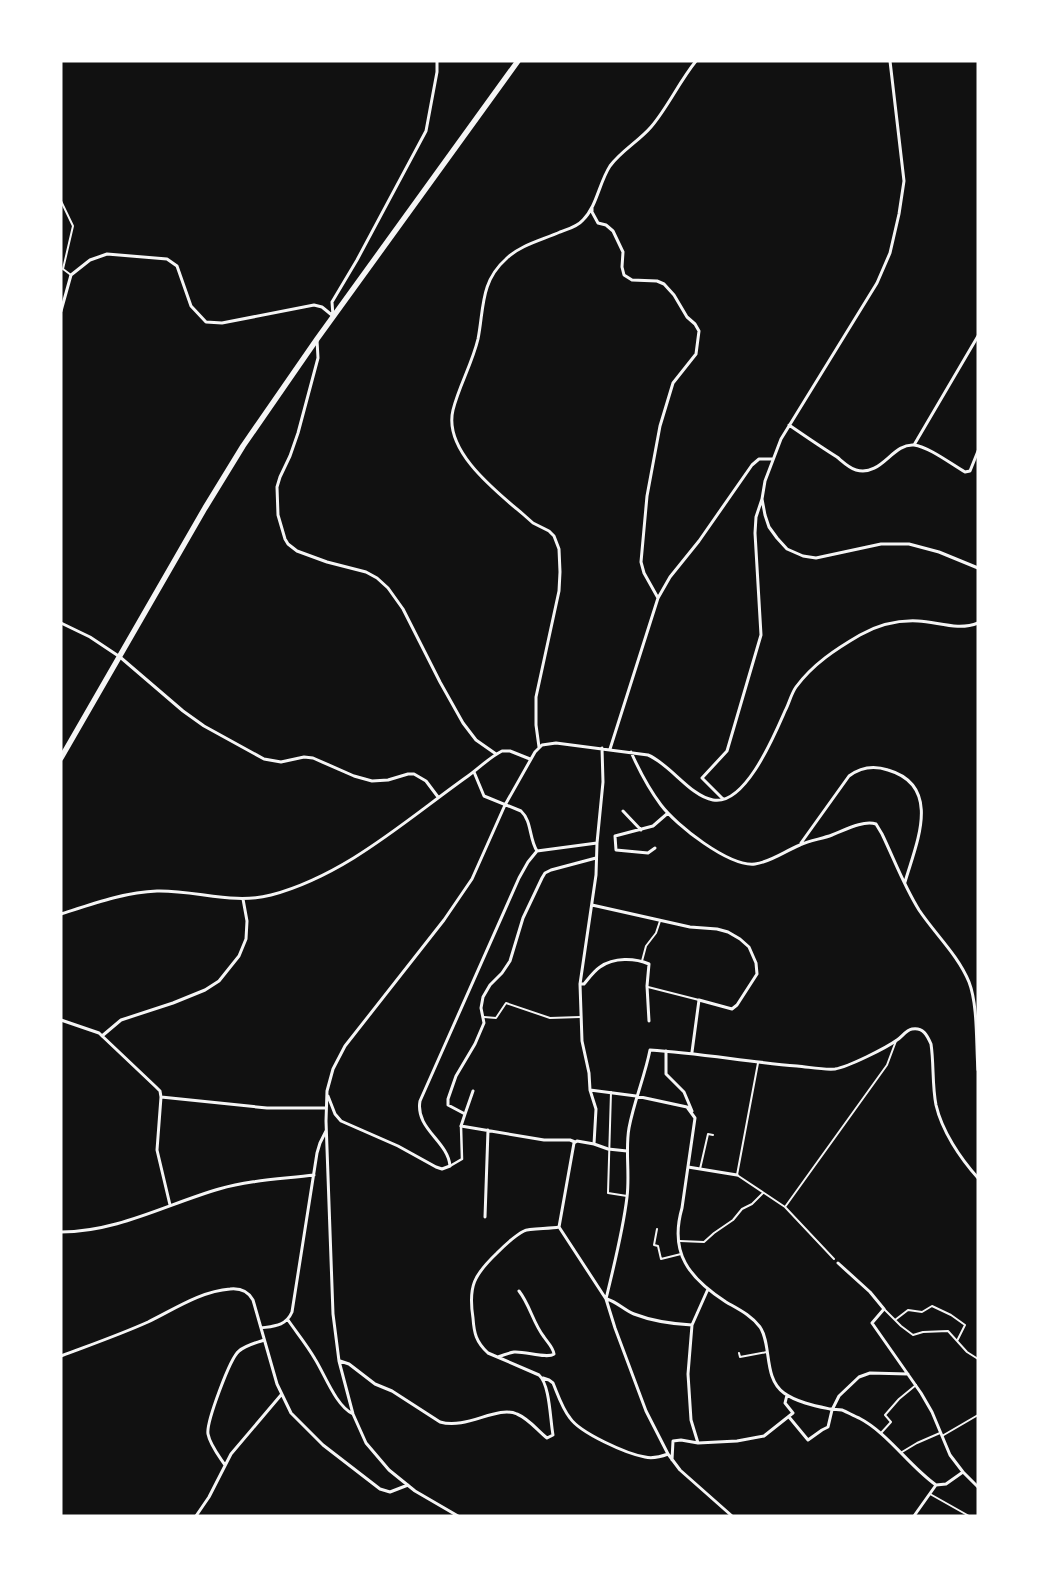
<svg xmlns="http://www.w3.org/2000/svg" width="1039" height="1577" viewBox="0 0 1039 1577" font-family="Helvetica,sans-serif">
  <rect width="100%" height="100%" fill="#111"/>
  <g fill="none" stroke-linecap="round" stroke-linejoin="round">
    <path stroke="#f5f5f5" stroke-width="2" d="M 61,201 L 73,226 L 63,269 L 71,275
      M 642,961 L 646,946 L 656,933 L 660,921
      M 648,987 L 699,1000
      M 484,1017 L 496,1018 L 506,1003 L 550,1018 L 580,1017
      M 758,1063 L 737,1175 L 785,1207 L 834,1259
      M 611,1092 L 608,1193 L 627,1196
      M 700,1169 L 708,1134 L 713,1135
      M 785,1207 L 887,1065 L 896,1041
      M 657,1229 L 654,1245 L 658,1246 L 661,1259 L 681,1254
      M 680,1241 L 704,1242 L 714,1233 L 733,1220 L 742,1209 L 752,1204 L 763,1193
      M 884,1309 L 901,1326 L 913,1335 L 923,1332 L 948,1331 L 967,1352 L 978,1359
      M 895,1320 L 908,1310 L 922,1312 L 932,1306 L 951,1315 L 965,1325 L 957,1341
      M 739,1353 L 740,1357 L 767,1352
      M 881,1433 L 891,1422 L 885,1415 L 899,1399 L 916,1385
      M 942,1436 L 978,1415
      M 902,1452 L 917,1443 L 940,1433
      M 930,1494 L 969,1516"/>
    <path stroke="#f5f5f5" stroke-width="2.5" d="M 450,1166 L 462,1159 L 461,1126"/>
    <path stroke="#f5f5f5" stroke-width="3" d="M 890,61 L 904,181 L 899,214 L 890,253 L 877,283 L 781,439 L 765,481 L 762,499 L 765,515 L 769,527 L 777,538 L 787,549 L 803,556 L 816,558 L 881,544 L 909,544 L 939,552 L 978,568
      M 592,208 L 592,212 L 598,223 L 606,225 L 613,231 L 623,252 L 622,267 L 624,275 L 632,280 L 657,281 L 664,284 L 674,295 L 687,317 L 695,324 L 699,331 L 696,354 L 673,383 L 660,426 L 647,496 L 641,562 L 644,573 L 658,598
      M 61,311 L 71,275 L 90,260 L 107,254 L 167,259 L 177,266 L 191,306 L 206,322 L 222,323 L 314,305 L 322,307 L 333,316 L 332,302 L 357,260 L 426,131 L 437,72 L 437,61
      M 317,340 L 318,358 L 298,433 L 290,456 L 280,477 L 277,487 L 278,515 L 285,539 L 288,544 L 297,551 L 327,562 L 366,572 L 377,578 L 388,588 L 403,609 L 440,682 L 463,723 L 476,740 L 496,754
      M 789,425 C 805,436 821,447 837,457 C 842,461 849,468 856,470 C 882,477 892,443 914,445 C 929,447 951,464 965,472 L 970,471 L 978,451
      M 914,445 L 978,336
      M 61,623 L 90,637 L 120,657 L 183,711 L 204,726 L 264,759 L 281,762 L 304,757 L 313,758 L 354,776 L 372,781 L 388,780 L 408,774 L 414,774 L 426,781 L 438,797
      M 539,747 L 536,725 L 536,697 L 559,591 L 560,572 L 559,549 L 554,536 L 549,531 L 533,523 L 524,515 C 497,492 443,451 453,410 C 459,386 472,364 478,339 C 484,309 480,282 506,259 C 520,245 542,240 560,232 C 568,229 577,227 583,220 C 597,206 599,183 610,166 C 621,151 639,141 651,127 C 668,107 679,82 696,61
      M 610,749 L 658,598 L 670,577 L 699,541 L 752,465 L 759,459 L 772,459
      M 631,752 C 639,770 649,789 661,805 C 676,825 729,867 755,864 C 771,862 785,851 800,845 C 810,840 822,839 832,835 C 845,830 863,820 876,824 L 882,834 C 894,859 904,886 919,910 C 935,934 958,955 969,982 C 978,1005 976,1045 978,1070
      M 474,772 L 484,796 L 521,811 C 532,821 529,839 537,851
      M 723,799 L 702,778 L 727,751 L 761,635 L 755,533 L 756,517 L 762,499
      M 623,811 L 641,830
      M 801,843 L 849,776 C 861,767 873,765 888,770 C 943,786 916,844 905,882
      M 655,848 L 648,853 L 616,850 L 615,836 L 653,826 L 668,813
      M 592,905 L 690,927 L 717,929 L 728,932 L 740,939 L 749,947 L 756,963 L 757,974 L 737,1005 L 732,1009 L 699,1000 L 692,1052
      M 61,914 C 92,904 125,892 157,891 C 196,890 233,905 271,895 C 346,875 406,820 468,776 C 479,768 490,757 502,751 L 510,751 L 530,759
      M 580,984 L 584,984 C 589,978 594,971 600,967 C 614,957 635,958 649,964 L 647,986 L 649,1021
      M 61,1020 L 99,1033 L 156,1087 L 160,1091 L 161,1097 L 267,1108 L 326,1108
      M 102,1036 L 121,1020 L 173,1003 L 205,990 L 219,981 L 239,956 L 246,939 L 247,921 L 243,899
      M 666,1051 L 666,1074 L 684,1092 L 692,1111
      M 590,1090 L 636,1096 L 687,1107 L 695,1118 L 682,1208 C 669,1253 689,1278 726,1302 C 738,1309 751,1315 760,1327 C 772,1345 763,1378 784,1393 C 796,1402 816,1406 830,1409 C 834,1410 838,1409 842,1410 C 847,1412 854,1416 859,1418 C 888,1433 909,1466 936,1485 L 946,1484 L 963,1472 L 978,1487
      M 473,1091 L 465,1114 L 448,1105 L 448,1099 L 456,1076 L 475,1044 L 484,1023 L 481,1008 L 483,997 L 490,985 L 502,973 L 510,961 L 523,918 L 542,878 L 545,873 L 551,870 L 596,858
      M 328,1096 L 335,1114 L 341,1121 L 398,1146 L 436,1167 L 442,1169 L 450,1166 C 448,1141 415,1129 420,1101 L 519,878 L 528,862 L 537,851 L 597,843
      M 161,1097 L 157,1150 L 170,1205
      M 465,1114 L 461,1126 L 544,1140 L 570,1140 L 575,1142
      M 594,1144 L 608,1149 L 627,1151
      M 688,1167 L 737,1175
      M 485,1217 L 488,1130
      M 559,1227 L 606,1299 L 615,1328 L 646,1411 L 668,1454 L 680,1470 L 732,1516
      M 61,1232 C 117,1232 167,1204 219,1189 C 250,1180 282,1179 314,1175
      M 838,1263 L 870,1292 L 884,1309 L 872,1323 L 921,1393 L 932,1412 L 950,1455 L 963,1472
      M 606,1299 C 614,1265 623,1231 627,1197 C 630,1173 625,1150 629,1128 C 634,1101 645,1076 650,1050 C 699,1053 748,1062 797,1066 C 809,1067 823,1070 835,1069 C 848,1067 886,1048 897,1040 C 902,1037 906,1030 912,1029 C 923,1027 927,1035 931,1044 C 934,1064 932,1085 936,1105 C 942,1131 960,1158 978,1178
      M 607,1299 C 617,1302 624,1310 634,1314 C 652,1321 673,1324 692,1325
      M 288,1320 C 297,1333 307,1345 315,1359 C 325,1375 336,1406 353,1414
      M 261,1328 C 274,1326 286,1326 292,1312 L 317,1153 L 320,1143 L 326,1131
      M 61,1356 C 90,1345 119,1335 148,1322 C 173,1310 201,1291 230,1289 C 240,1288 248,1291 253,1300 L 277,1384 L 291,1413 L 323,1445 L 380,1489 L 390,1492 L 408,1485
      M 498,1357 C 503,1355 509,1353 514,1352 C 525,1351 547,1359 554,1354 C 553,1347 548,1343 544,1337 C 533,1323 530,1305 519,1291
      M 340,1361 L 349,1364 L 375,1384 L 392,1391 L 440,1422 C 467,1430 497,1405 517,1414 C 529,1419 537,1430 547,1438 L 553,1435 C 550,1419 550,1385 539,1375 L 488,1353 C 476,1342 474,1333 473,1318 C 468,1286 474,1275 497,1253 C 505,1245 514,1236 524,1231 C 529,1228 550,1229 559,1227 L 574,1143 L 577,1141 L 594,1144 L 596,1109 L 590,1090 L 589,1073 L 582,1041 L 580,984 L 596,875 L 597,843 L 603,782 L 602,748
      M 543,1378 L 549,1380 L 553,1383 C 558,1395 562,1408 570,1418 C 580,1433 627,1454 645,1457 C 653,1459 660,1457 668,1454
      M 789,1417 L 808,1440 L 822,1430 L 828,1427 L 832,1410 L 839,1396 L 859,1377 L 870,1373 L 908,1374
      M 698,1443 L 691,1420 L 688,1374 L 692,1325 L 708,1289
      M 672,1460 L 673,1441 L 681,1440 L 698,1443 L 737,1441 L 764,1436 L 793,1413 L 785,1403 L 787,1395
      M 225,1465 C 219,1456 210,1445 208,1434 C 206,1423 230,1358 239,1351 C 246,1345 256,1343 264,1340
      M 196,1516 L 209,1497 L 231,1454 L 281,1395
      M 458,1516 L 415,1491 L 389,1470 L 366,1443 L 353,1414 L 339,1361 L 333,1314 L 326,1121 L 327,1091 L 333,1069 L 345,1046 L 444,920 L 472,879 L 505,805 L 535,752 L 542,745 L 556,743 L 648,755 C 670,764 690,796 713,800 C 745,806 774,736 785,711 C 789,704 791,694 796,687 C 813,664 836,649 860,635 C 878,625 898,620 918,621 C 938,622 958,631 978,623
      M 914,1516 L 936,1485"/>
    <path stroke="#f5f5f5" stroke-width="5.5" d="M 61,758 L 205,508 L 243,446 L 317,339 L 518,61"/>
  </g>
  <rect width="1039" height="1577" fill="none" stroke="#ffffff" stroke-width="125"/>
</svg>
